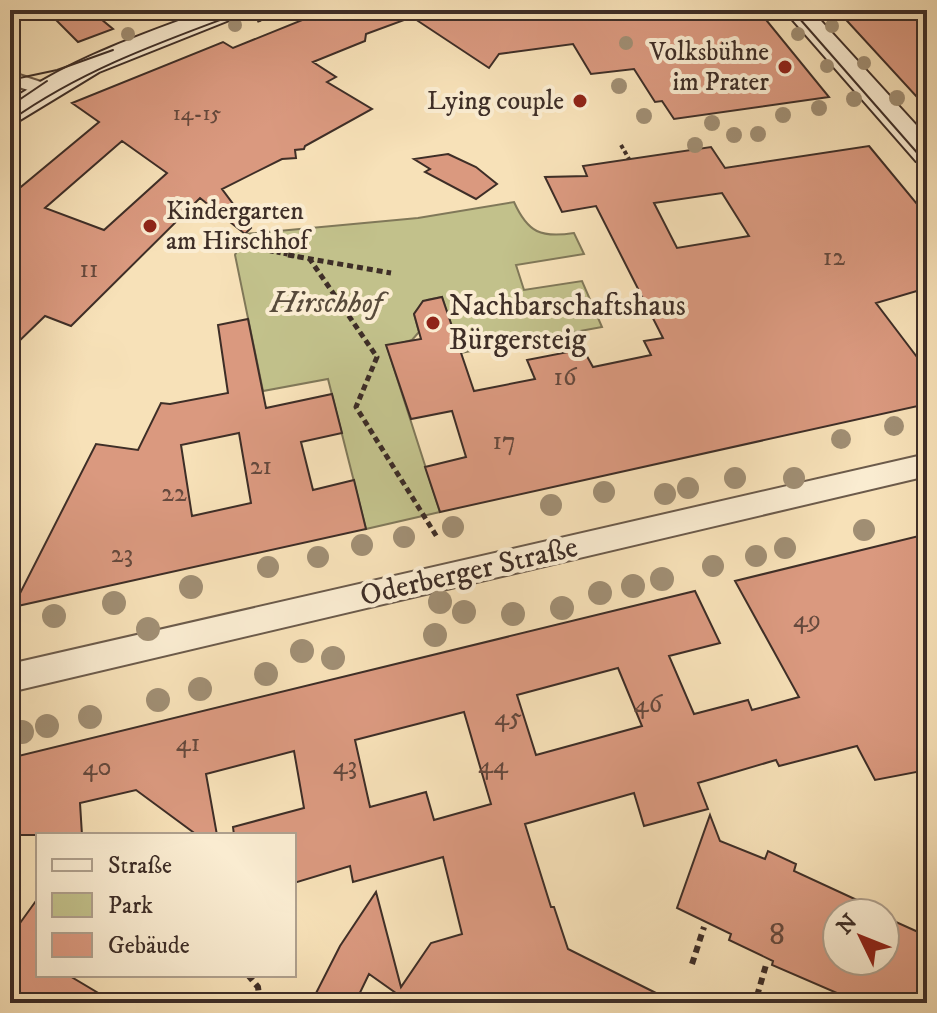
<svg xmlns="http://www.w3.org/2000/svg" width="937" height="1013" viewBox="0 0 937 1013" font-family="'IM FELL DW Pica',serif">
  <rect width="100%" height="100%" fill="#f7e1b8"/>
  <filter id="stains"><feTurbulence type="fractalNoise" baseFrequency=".0025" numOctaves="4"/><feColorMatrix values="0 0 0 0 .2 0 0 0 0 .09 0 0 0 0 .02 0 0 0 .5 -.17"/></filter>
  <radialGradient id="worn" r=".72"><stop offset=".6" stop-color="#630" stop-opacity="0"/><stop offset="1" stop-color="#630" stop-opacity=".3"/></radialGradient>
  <path fill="#c2c18b" stroke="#807859" stroke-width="2" d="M 514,202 C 528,233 541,238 574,233 L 584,254 L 516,265 L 524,290 L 582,281 L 602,327 L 460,353 L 442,297 L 427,300 L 429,308 L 417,310 L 414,314 L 419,332 L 412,340 L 387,347 L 440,512 L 366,529 L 328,379 L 263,391 L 235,255 L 245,234 L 418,218 Z"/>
  <path fill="#da997f" stroke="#3e2e27" stroke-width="2" fill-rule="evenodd" d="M 76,10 L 90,10 L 113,29 L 78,42 L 54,18 Z
    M 327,10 L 758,10 L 829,97 L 674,119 L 662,101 L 655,102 L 634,69 L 591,74 L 573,44 L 499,54 L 489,68 L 412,17 L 366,34 L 365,41 L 313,62 L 336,77 L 327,82 L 372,109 L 305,146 L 304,149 L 295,150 L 296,158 L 282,159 L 222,189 L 251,228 L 245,234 L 200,198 L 71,326 L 45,316 L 10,350 L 10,196 L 99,122 L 72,103 L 223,42 L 233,48 ZM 122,141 L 167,173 L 104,230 L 45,208 Z
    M 837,10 L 927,10 L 927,54 L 924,55 L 927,58 L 927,108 Z
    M 869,146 L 927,216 L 927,288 L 876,303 L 920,361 L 927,360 L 927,404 L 440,512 L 425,467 L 466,457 L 452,411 L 411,419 L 386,345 L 421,339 L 414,314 L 423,301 L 442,297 L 474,391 L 535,379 L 527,360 L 583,349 L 593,367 L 651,355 L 644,341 L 663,338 L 596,206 L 562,212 L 545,177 L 587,176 L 583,166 L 711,147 L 725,168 ZM 722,193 L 749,236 L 677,248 L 654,203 Z
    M 448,154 L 476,167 L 497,184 L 476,199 L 425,172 L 430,169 L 414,159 Z
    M 248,319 L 266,408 L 332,394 L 342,433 L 301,442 L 313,490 L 354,480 L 366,529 L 13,607 L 96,444 L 138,450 L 161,403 L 170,404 L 228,393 L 218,325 ZM 239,433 L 251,503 L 192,516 L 181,445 Z
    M 927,534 L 927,770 L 875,780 L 857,746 L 779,766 L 776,760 L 698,783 L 708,809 L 644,826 L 634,793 L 525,824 L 551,907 L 554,907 L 568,949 L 676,1003 L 410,1003 L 369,974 L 355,1003 L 311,1003 L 340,946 L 376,892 L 401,987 L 431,943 L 462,934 L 443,857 L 353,882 L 350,866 L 294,883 L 294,835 L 234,835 L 233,827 L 304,808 L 294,751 L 206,774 L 217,835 L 197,835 L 136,790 L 80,803 L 82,835 L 17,835 L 17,827 L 10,829 L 10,758 L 695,591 L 720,643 L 669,656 L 694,714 L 748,700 L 752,710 L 799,697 L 735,581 ZM 618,668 L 642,726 L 536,755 L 517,695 ZM 464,712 L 491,804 L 434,820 L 426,792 L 370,807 L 355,740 Z
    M 710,815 L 720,841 L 765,859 L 768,851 L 796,864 L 794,871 L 885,913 L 837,913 L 837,961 L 885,961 L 885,917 L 927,936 L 927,1003 L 860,1003 L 772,965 L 773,961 L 729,940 L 731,934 L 677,908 Z
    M 38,898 L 38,975 L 68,975 L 115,1003 L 10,1003 L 10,937 Z"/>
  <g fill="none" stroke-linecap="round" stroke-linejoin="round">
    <defs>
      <path id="street" d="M 10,72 L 50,85 L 53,89 L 43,95 L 10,84 Z
        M 927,454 L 927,476 L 10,692 L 10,664 Z"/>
      <path id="secondary" d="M 209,10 L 246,10 L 242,15 L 99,72 L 20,120 L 10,123 L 10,101 C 71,59 140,35 209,10 Z
        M 784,10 L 811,10 L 927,137 L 927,164 L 916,161 Z"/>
    </defs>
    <use href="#street" stroke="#6c5b4b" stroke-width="4"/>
    <use href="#secondary" stroke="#3e2e27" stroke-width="4"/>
    <path stroke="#3e2e27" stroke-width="4" stroke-dasharray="4 3" stroke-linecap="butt" d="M 10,18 L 55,10
      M 257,21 L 285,10
      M 621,145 L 629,159
      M 263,250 L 300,257"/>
    <path stroke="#3e2e27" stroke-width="5" stroke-dasharray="6 4" stroke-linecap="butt" d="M 288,255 L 391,273
      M 309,258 L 377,357 L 356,407 L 437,537"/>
    <path stroke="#3e2e27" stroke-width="6" stroke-dasharray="7 5" stroke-linecap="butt" d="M 692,964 L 704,927
      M 248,975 L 258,987 L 260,1003
      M 757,996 L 766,965"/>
    <use href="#street" fill="#faecd1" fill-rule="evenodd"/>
    <use href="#secondary" fill="#faecd1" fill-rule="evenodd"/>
    <path stroke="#3e2e27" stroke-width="2" d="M 792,10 L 927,164
      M 10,80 L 57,70 L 113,50
      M 10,106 L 47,81
      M 10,121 C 83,69 164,41 247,10"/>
  </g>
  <g fill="#a08e73">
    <circle cx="235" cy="25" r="7"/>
    <circle cx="832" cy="26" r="7"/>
    <circle cx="128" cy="34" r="7"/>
    <circle cx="798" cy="34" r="7"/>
    <circle cx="626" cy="43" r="7"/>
    <circle cx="663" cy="46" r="7"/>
    <circle cx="864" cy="63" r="7"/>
    <circle cx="827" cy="66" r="7"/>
    <circle cx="619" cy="86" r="8"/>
    <circle cx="897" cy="98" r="8"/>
    <circle cx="854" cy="99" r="8"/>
    <circle cx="819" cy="108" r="8"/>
    <circle cx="783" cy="115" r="8"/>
    <circle cx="644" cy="116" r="8"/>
    <circle cx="712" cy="123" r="8"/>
    <circle cx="758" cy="134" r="8"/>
    <circle cx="734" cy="135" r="8"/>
    <circle cx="695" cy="145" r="8"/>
    <circle cx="894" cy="426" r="10"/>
    <circle cx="841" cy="439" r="10"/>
    <circle cx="735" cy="478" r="11"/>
    <circle cx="794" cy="478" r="11"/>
    <circle cx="688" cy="488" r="11"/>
    <circle cx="604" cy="492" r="11"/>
    <circle cx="665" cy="494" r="11"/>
    <circle cx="551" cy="505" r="11"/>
    <circle cx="453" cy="527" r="11"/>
    <circle cx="864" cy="530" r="11"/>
    <circle cx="404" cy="537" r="11"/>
    <circle cx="362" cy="545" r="11"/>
    <circle cx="785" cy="548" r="11"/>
    <circle cx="756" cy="556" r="11"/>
    <circle cx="318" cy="557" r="11"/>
    <circle cx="713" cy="566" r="11"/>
    <circle cx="268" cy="567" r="11"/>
    <circle cx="662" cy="579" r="12"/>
    <circle cx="633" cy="586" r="12"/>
    <circle cx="191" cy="587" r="12"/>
    <circle cx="600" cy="593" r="12"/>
    <circle cx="440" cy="602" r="12"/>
    <circle cx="114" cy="603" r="12"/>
    <circle cx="562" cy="608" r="12"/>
    <circle cx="464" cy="612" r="12"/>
    <circle cx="513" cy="614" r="12"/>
    <circle cx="54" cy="616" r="12"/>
    <circle cx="148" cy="629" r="12"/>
    <circle cx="435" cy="635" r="12"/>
    <circle cx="302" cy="651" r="12"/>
    <circle cx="333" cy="658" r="12"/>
    <circle cx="266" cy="674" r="12"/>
    <circle cx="200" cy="689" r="12"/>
    <circle cx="158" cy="700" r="12"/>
    <circle cx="90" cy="717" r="12"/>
    <circle cx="47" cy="726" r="12"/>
    <circle cx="22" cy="732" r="12"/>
  </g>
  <g fill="#8f2418" stroke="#faecd1" stroke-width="3">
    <circle cx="785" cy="67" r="8"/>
    <circle cx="580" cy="101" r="8"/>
    <circle cx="150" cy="226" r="8"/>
    <circle cx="433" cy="323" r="8"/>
  </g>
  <g text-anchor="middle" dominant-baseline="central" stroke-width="8" stroke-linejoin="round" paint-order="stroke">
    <g font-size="22" fill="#65493d">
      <text x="197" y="113">14-15</text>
    </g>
    <g font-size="26" fill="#3e2e27" stroke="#faecd1" text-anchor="end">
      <text x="769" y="52">Volksbühne<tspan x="769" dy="30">im Prater</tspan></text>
      <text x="564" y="101">Lying couple</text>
      <text x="166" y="211" text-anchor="start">Kindergarten<tspan x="166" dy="30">am Hirschhof</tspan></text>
    </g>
    <g font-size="26" fill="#65493d">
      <text x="834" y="257">12</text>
      <text x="89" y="269">11</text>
      <text x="565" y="377">16</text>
      <text x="504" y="441">17</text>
      <text x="261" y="466">21</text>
      <text x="174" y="493">22</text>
      <text x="122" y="554">23</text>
      <text x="807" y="619">49</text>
      <text x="648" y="704">46</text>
      <text x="508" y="717">45</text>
      <text x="188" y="743">41</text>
      <text x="493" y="765">44</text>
      <text x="345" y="766">43</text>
      <text x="97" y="767">40</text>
    </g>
    <g font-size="30" font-style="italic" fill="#584b3b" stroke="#faecd1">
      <text x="326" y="303">Hirschhof</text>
    </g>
    <g font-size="30" fill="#3e2e27" stroke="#faecd1" text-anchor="start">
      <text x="449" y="306">Nachbarschaftshaus<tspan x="449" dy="34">Bürgersteig</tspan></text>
    </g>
    <g font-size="30" fill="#3e2e27" stroke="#faecd1">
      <text transform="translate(469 572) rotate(-13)">Oderberger Straße</text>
    </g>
    <g font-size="32" fill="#65493d">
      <text x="777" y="935">8</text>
    </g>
  </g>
  <rect width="937" height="1013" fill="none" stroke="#f7e1b8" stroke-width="40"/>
  <rect x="12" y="12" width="913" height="989" fill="none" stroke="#3e2e27" stroke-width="4"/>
  <rect x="20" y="20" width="897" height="973" fill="none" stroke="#3e2e27" stroke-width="2"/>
  <rect x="36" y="833" width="260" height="144" fill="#faecd1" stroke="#afa08d" stroke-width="2"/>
  <rect x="52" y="859" width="40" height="12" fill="#faecd1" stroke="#afa08d" stroke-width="2"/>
  <text x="108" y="873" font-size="24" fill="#3e2e27">Straße</text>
  <rect x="52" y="893" width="40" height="24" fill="#c2c18b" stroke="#afa08d" stroke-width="2"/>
  <text x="108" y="913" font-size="24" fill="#3e2e27">Park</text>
  <rect x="52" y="933" width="40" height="24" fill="#da997f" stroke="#afa08d" stroke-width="2"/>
  <text x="108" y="953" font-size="24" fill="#3e2e27">Gebäude</text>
  <g transform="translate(861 937) rotate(313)"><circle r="38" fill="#faecd1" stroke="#afa08d" stroke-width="2"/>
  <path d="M0-6L14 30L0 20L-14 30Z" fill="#8f2418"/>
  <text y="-12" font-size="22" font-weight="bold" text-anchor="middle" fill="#3e2e27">N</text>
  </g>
  <rect width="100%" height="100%" filter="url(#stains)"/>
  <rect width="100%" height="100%" fill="url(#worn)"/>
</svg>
